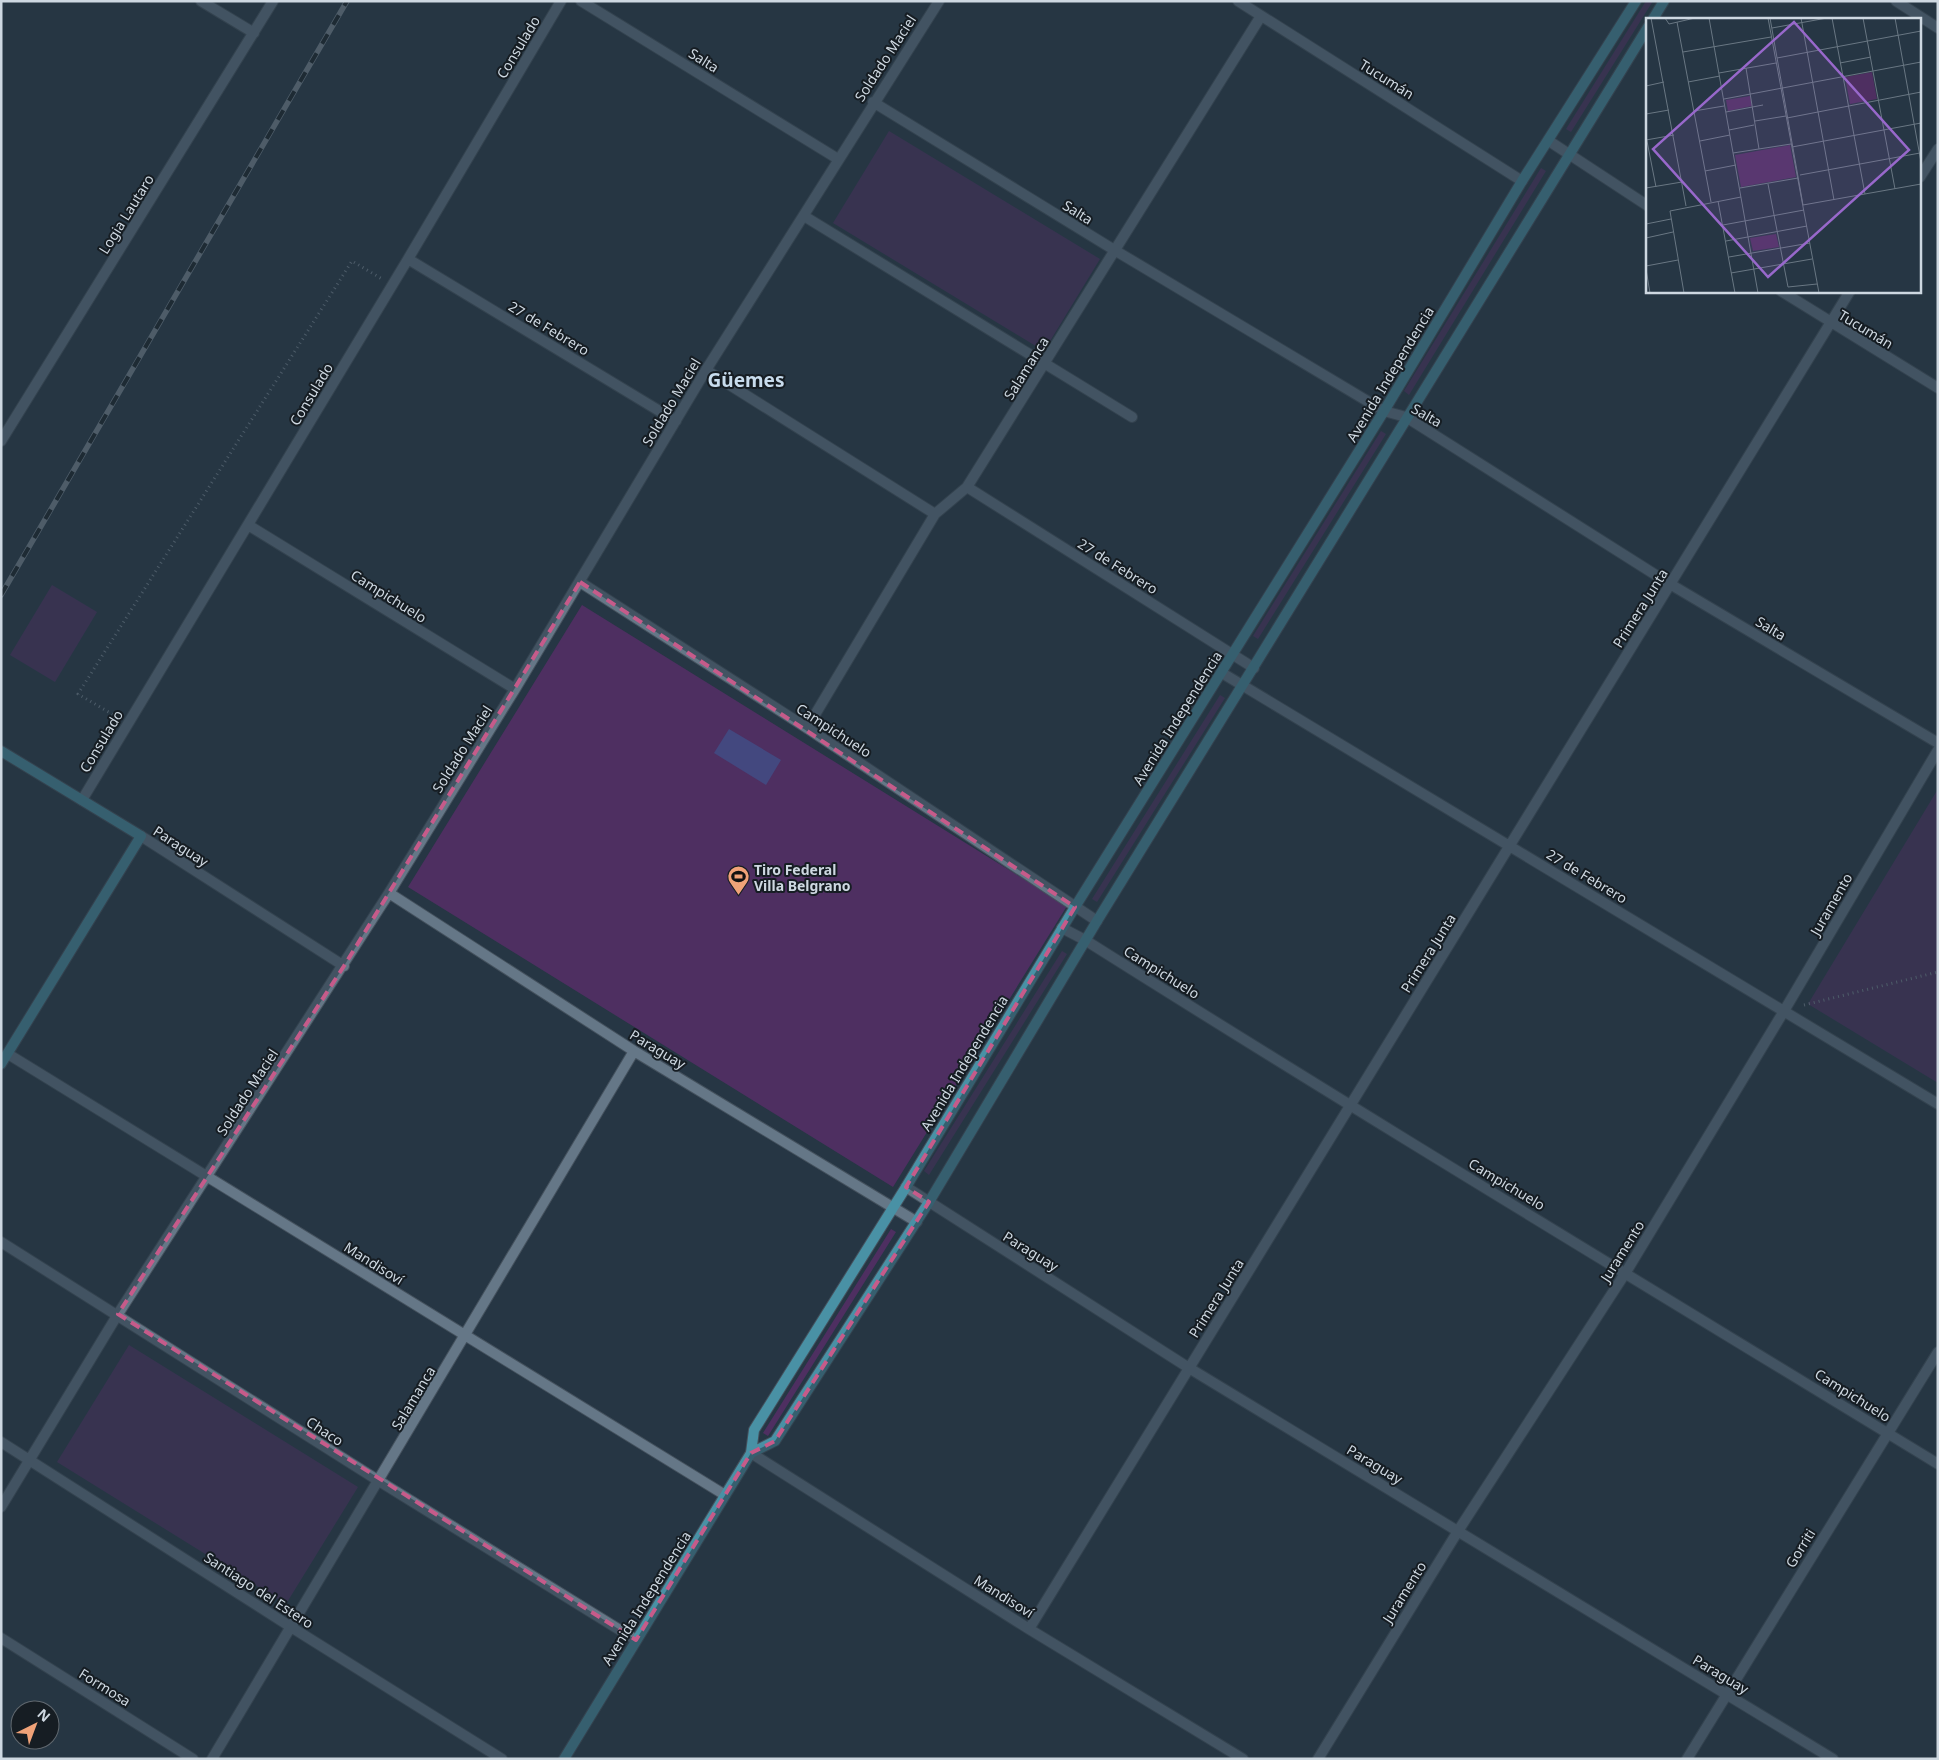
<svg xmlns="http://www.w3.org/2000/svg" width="1939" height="1760" viewBox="0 0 1939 1760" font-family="'Noto Sans',sans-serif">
  <rect width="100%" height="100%" fill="#263644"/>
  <path fill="#4e2f61" d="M 1646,1 L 1653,1 L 1571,132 L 1566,129 Z
    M 889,131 L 1100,259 L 1044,351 L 833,223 Z
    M 1541,168 L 1546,171 L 1409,395 L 1404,391 Z
    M 1381,431 L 1386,434 L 1258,639 L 1253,636 Z
    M 52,585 L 97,612 L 55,682 L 10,655 Z
    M 582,605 L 1067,906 L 893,1187 L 408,887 Z
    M 1220,695 L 1225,698 L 1097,902 L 1092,899 Z
    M 1938,789 L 1938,1083 L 1808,1004 Z
    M 1062,951 L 1067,954 L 929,1175 L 924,1171 Z
    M 891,1229 L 896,1232 L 768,1436 L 763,1433 Z
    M 129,1345 L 358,1487 L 286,1604 L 57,1462 Z"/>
  <path fill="#43487f" d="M 729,729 L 781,760 L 766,785 L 714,753 Z"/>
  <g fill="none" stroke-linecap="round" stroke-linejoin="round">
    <defs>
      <path id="street" d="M 201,1 L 254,33
        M 581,1 L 838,159
        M 1238,1 L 1522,181
        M 1896,1 L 1938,28
        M 873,102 L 1116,251 L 1384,411 L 1406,417 L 1670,584 L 1938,743
        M 1549,141 L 1648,206
        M 1920,177 L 1938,149
        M 804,216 L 1132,417
        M 408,259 L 676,421
        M 1781,291 L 1938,388
        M 706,370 L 935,514
        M 1,441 L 273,1
        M 967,487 L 1254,668
        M 248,525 L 515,689
        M 580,582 L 807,728 L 1097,921
        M 1222,673 L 1938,1104
        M 807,728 L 935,514 L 967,487 L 1261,16
        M 82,800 L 408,259 L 561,1
        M 141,836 L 344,966
        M 389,893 L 634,1051 L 917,1222
        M 1062,928 L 1085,940 C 1367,1118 1653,1290 1938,1464
        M 8,1054 C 248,1199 485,1349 725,1495
        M 906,1187 L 1189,1368 L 1833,1759
        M 1,1242 L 379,1481 L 636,1640
        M 1,1442 L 291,1627 L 502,1759
        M 751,1453 L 1029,1629 L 1243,1759
        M 1,1507 L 118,1314 L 389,893 L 515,689 L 706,370 L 939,1
        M 1029,1629 L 1850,291
        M 1,1638 L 193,1759
        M 212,1759 L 634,1051
        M 1318,1759 L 1458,1531 L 1626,1272 L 1784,1011 L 1938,750
        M 1687,1759 L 1938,1352"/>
      <path id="secondary" d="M 1653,19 L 1664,1
        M 1,751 L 141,836 L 1,1064
        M 751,1453 L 775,1441 L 929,1202 L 1097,921 L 1648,27
        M 564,1759 L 751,1453 L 754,1430 L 906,1187 L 1075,907 L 1384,411 L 1522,181 L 1636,1"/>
    </defs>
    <use href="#street" stroke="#44515d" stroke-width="12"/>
    <use href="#secondary" stroke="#44515d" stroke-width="12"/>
    <path stroke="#7d8a96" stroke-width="3" stroke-dasharray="1 4" stroke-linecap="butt" d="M 117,717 L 78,694 L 352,261 L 382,279
      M 1804,1005 L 1938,972"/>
    <use href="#street" stroke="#657787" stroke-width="10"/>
    <use href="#secondary" stroke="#4991a5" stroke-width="10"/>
    <defs>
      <path id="rail" d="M 1,595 L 347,1"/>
    </defs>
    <use href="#rail" stroke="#7e8b96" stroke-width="5.5"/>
    <use href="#rail" stroke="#161d23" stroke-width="4" stroke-dasharray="11" stroke-linecap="butt"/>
  </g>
  <path d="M0 0H1939V1760H0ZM 580,582 L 1075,907 L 906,1187 L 929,1202 L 775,1441 L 751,1453 L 636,1640 L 118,1314 L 344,966 Z" fill="#263644" fill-opacity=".55" fill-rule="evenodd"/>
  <path fill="none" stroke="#c65b8a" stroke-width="4" stroke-dasharray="10 6" stroke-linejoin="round" d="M 580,582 L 1075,907 L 906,1187 L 929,1202 L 775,1441 L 751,1453 L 636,1640 L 118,1314 L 344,966 Z"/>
  <defs>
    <symbol id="stadium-pin" viewBox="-11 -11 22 30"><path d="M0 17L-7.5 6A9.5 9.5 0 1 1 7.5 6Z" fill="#f0a278" stroke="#161d23"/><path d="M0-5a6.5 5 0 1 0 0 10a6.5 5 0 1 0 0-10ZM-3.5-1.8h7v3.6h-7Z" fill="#111"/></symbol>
  </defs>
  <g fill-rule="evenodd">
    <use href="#stadium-pin" x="726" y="864" width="25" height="34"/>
  </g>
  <g text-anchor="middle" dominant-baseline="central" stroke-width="4" stroke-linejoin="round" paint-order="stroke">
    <g font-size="14" fill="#ced8e1" stroke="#161d23">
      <text transform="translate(518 47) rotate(-59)">Consulado</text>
      <text transform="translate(885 58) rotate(-57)">Soldado Maciel</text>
      <text transform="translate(704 60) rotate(32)">Salta</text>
      <text transform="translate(1387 79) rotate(32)">Tucumán</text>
      <text transform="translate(1078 212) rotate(32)">Salta</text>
      <text transform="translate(126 214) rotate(-58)">Logia Lautaro</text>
      <text transform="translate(549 328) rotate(31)">27 de Febrero</text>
      <text transform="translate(1866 329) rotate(31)">Tucumán</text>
      <text transform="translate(1026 368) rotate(-58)">Salamanca</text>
      <text transform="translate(1390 374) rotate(-59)">Avenida Independencia</text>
      <text transform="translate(311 394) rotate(-59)">Consulado</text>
      <text transform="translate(671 402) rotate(-59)">Soldado Maciel</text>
      <text transform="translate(1427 415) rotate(30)">Salta</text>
      <text transform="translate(1118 566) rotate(32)">27 de Febrero</text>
      <text transform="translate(389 596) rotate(32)">Campichuelo</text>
      <text transform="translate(1640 608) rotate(-58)">Primera Junta</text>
      <text transform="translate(1771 628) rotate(31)">Salta</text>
      <text transform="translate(1177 718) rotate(-58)">Avenida Independencia</text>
      <text transform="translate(834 730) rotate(33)">Campichuelo</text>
      <text transform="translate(101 741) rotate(-59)">Consulado</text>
      <text transform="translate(462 749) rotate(-58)">Soldado Maciel</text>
      <text transform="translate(181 846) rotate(33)">Paraguay</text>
      <text transform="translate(1587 876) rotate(31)">27 de Febrero</text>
      <text transform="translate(1831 904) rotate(-60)">Juramento</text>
      <text transform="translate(1428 953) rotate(-58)">Primera Junta</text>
      <text transform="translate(1162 972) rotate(32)">Campichuelo</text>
      <text transform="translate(658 1049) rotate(31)">Paraguay</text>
      <text transform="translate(964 1063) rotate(-59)">Avenida Independencia</text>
      <text transform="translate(247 1092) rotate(-57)">Soldado Maciel</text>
      <text transform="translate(1507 1184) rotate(31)">Campichuelo</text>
      <text transform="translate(1031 1251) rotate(32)">Paraguay</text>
      <text transform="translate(1622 1251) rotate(-58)">Juramento</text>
      <text transform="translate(374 1263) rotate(32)">Mandisoví</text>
      <text transform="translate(1216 1298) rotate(-58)">Primera Junta</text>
      <text transform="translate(1853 1395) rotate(32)">Campichuelo</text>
      <text transform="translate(413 1398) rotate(-59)">Salamanca</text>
      <text transform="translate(325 1431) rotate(33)">Chaco</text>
      <text transform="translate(1375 1464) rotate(31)">Paraguay</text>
      <text transform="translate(1800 1548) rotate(-58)">Gorriti</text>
      <text transform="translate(259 1590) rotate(33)">Santiago del Estero</text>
      <text transform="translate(1404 1592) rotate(-58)">Juramento</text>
      <text transform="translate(1004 1596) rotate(32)">Mandisoví</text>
      <text transform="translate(646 1598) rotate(-58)">Avenida Independencia</text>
      <text transform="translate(1721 1674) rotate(31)">Paraguay</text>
      <text transform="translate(105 1687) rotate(32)">Formosa</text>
    </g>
    <g font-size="14" font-weight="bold" fill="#ced8e1" stroke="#161d23" text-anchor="start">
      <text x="754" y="869">Tiro Federal<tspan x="754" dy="16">Villa Belgrano</tspan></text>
    </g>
    <g font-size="19" font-weight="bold" fill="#c8dced" stroke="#161d23">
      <text x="746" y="380">Güemes</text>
    </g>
  </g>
  <g transform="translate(1646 18)">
    <rect width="275" height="275" fill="#263644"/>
    <path d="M 226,54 L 231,81 L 204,86 L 199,59 ZM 104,78 L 106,88 L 82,93 L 80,82 ZM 144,127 L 150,159 L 95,169 L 89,137 ZM 130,216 L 133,229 L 107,233 L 104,220 Z" fill="#4e2f61"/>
    <path fill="none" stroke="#697783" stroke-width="1" d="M 5,0 L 40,188M 19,0 L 23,6 L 49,0M 63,0 L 112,275M 122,0 L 173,275M 124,0 L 157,187M 155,0 L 188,182M 186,0 L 219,176M 217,0 L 249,171M 249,0 L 275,144M 31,4 L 65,184M 126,10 L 181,0M 37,34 L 125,19M 131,40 L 275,13M 194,45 L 225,39M 100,50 L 113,131M 73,55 L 130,45M 42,64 L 74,58M 0,68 L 18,64M 78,81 L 275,44M 48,93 L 78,88M 80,94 L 117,87M 0,96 L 23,92M 141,100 L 275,74M 109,103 L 140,98M 83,112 L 108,107M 0,118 L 10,169M 0,122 L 28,117M 54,123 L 84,117M 146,129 L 275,105M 87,135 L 145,126M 59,153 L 90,147M 154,157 L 274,135M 122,166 L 142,269 L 171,266M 0,170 L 36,164M 94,170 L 152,160M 72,183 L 89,275M 157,187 L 275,166M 0,206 L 25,201M 77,207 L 158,192M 0,220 L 27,214M 80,223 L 161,208M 83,239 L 164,225M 0,248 L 32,242M 0,251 L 4,275M 85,255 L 166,241M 38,275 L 24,193 L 95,179"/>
    <path fill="#9868cb" fill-opacity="0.15" stroke="#9868cb" stroke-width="2.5" d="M 148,4 L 263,132 L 122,259 L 7,131 Z"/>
    <rect width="275" height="275" fill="none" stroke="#ced8e1" stroke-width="2.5"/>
  </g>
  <rect width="1939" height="1760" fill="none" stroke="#ced8e1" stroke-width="5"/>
  <g transform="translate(35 1725) rotate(42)"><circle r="24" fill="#161d23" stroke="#60686f"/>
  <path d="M0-4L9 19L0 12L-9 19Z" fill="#f0a278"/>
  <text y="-8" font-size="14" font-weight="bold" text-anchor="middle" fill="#ced8e1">N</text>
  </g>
</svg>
